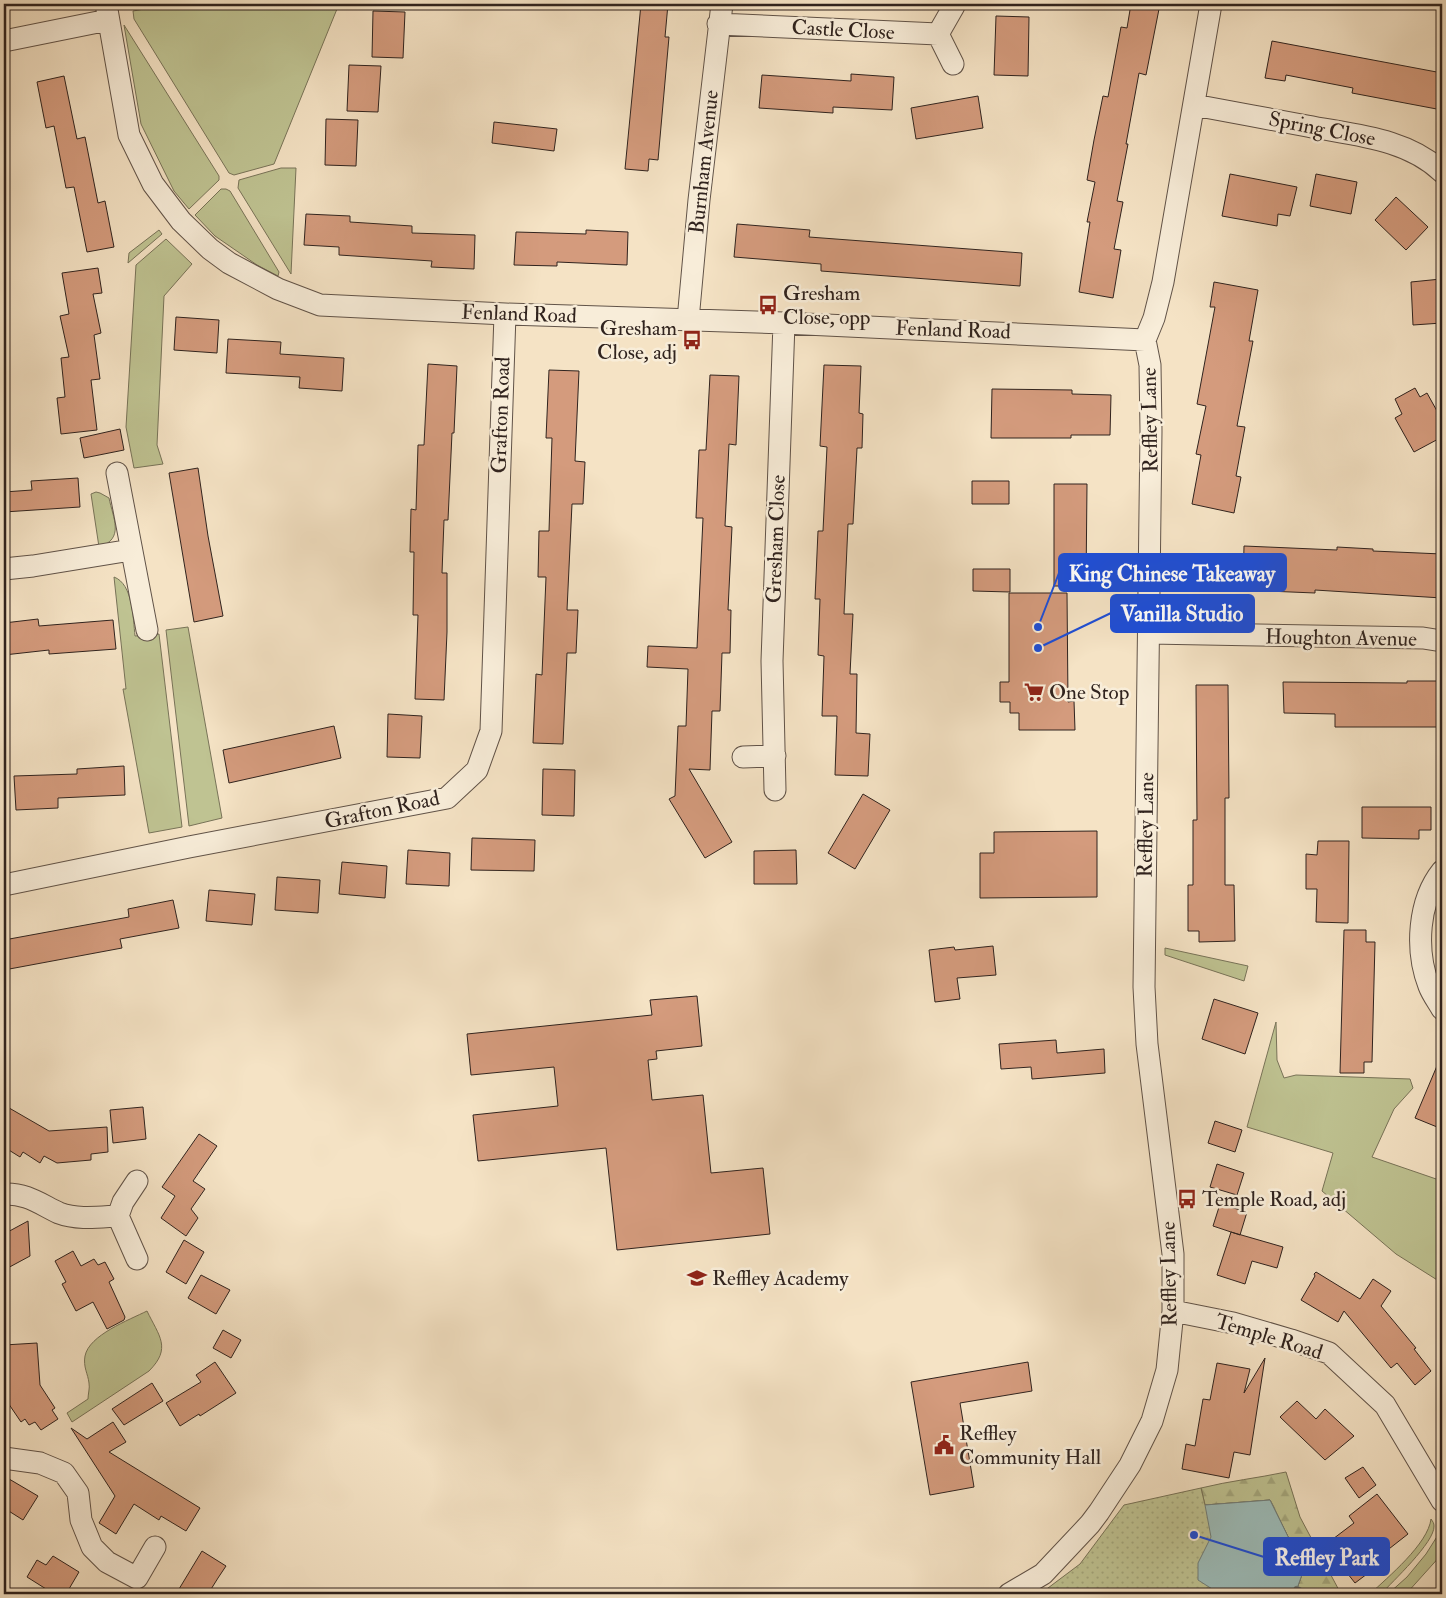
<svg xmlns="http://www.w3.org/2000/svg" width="1446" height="1598" viewBox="0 0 1446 1598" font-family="'IM FELL Double Pica',serif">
  <defs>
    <pattern id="forest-firs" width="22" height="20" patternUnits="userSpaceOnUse" patternTransform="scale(1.25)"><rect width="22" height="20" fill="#bfc392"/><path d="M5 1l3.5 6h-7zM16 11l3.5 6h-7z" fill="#a4a77d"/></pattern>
    <pattern id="park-dots" width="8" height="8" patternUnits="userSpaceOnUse" patternTransform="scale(1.25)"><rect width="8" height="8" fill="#bfc392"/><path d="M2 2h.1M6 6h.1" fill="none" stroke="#a4a77d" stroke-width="1.8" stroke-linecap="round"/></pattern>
  </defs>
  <rect width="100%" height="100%" fill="#f5e3c5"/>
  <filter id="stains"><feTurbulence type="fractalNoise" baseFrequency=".004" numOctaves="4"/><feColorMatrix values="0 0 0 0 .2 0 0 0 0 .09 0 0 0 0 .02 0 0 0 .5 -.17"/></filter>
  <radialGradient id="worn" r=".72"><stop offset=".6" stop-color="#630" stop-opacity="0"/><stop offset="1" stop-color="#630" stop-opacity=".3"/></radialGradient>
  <path fill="#bfc392" stroke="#787358" d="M 172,4 L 339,4 L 274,164 L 234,175 L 229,173 L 134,19 L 133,11 Z
    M 124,25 L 219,176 L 219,180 L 189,209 L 174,191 L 141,124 Z
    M 281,168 L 296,168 L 291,274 L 238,188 L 239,180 Z
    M 221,189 L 226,189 L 230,191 L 279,272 L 278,276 L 257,265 L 215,236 L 195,215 Z
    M 159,230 L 162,234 L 128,263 L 129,253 Z
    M 166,239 L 192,264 L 164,296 L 157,445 L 163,464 L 134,468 L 126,427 L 136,265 Z
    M 96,492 L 100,493 L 109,498 C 113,518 125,539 99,547 L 91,494 Z
    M 114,577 C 133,584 133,618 135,636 L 159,634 L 182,827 L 149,833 L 123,689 L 126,689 Z
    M 188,627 L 222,818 L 189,826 L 166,630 Z
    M 1165,948 L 1248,966 L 1244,981 L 1165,955 Z
    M 1276,1022 L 1277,1060 L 1284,1078 L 1296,1075 L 1410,1079 L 1413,1088 L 1394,1109 L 1372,1157 L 1442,1181 L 1442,1283 L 1396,1254 L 1322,1191 L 1333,1153 L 1247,1127 Z
    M 147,1311 C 159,1336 172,1348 149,1371 L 72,1422 L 67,1413 L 88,1399 C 88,1394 90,1388 89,1383 C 88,1374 83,1367 85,1356 C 89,1335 129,1320 147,1311 Z
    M 1431,1519 C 1433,1522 1434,1523 1434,1526 C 1435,1542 1392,1582 1381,1594 L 1370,1594 C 1388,1577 1428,1544 1431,1519 Z
    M 1441,1534 L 1442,1554 L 1406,1594 L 1388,1594 L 1407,1577 L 1426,1554 L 1438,1535 Z"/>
  <path fill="url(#forest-firs)" stroke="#787358" d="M 1286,1472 L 1300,1517 L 1341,1594 L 1295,1594 L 1304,1569 L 1270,1500 L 1205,1505 L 1201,1488 C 1229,1481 1258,1478 1286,1472 Z"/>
  <path fill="url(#park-dots)" stroke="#787358" d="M 1201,1488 L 1205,1505 L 1270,1500 L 1304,1569 L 1295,1594 L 1040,1594 L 1080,1564 L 1124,1505 Z"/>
  <path fill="#9dbdba" stroke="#717f7c" d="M 1270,1500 L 1304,1569 L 1295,1594 L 1220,1594 L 1198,1580 L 1198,1563 L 1211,1537 L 1205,1505 Z"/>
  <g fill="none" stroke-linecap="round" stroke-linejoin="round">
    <path stroke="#717f7c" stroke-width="8" d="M 1297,1590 L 1305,1594"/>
  </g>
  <path fill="#d49b7d" stroke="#30231e" d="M 641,4 L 668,4 L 665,37 L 669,37 L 658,160 L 649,159 L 648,171 L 625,169 Z
    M 1131,4 L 1160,4 L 1146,75 L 1139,73 L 1126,144 L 1128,144 L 1117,201 L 1123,202 L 1114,249 L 1121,250 L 1113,298 L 1079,292 L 1090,222 L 1087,222 L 1095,182 L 1087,180 L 1094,140 L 1103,96 L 1108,97 L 1121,27 L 1127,28 Z
    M 373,11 L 405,12 L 403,58 L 372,57 Z
    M 996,16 L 1029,17 L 1028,76 L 994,75 Z
    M 1272,41 L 1442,73 L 1442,110 L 1352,93 L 1353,88 L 1286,75 L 1285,81 L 1265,78 Z
    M 349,65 L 381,66 L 378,112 L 347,111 Z
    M 851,74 L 894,77 L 892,110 L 833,107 L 833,113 L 759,108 L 762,75 L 851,81 Z
    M 64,76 L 77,139 L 85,137 L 98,203 L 105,201 L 114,247 L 87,252 L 74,187 L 66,188 L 54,126 L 46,128 L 37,82 Z
    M 978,96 L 983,128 L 916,139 L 911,108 Z
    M 326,119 L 358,120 L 356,166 L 325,165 Z
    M 494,122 L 557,129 L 554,151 L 492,143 Z
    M 1230,174 L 1297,187 L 1290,216 L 1278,214 L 1277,226 L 1222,216 Z
    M 1316,174 L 1357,182 L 1351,214 L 1310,206 Z
    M 1396,197 L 1428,227 L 1406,250 L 1375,220 Z
    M 306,214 L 350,216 L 350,222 L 412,226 L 412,233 L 475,235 L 474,269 L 431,267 L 432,261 L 339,255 L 339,247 L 304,245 Z
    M 737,224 L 810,230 L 809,237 L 1022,253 L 1020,286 L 821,271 L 821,264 L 734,257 Z
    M 586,230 L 628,232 L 627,265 L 557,262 L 557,266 L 514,265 L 516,232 L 586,234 Z
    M 98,268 L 102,293 L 93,294 L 101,333 L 94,335 L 100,379 L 91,380 L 97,430 L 61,434 L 57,398 L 65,397 L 61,358 L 69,357 L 60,316 L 69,314 L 62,273 Z
    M 1441,279 L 1442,323 L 1413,325 L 1411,282 Z
    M 1214,282 L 1258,290 L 1249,341 L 1253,341 L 1237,426 L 1245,427 L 1236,476 L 1241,477 L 1234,513 L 1192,504 L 1201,455 L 1196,454 L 1206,406 L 1197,404 L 1215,307 L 1210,307 Z
    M 176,317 L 219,320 L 217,353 L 174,350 Z
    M 228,339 L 281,342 L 280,354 L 344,358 L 342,391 L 299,388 L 300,377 L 226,373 Z
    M 428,364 L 457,366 L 454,433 L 452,433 L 448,520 L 444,520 L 442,573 L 447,573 L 447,632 L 444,700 L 415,699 L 418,615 L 413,615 L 414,552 L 410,552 L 411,509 L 416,510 L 418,445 L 424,445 Z
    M 824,365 L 861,366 L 859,413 L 863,414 L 862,448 L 857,448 L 853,524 L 848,524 L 844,614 L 853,614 L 850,674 L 857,674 L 856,733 L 870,734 L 868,776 L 835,775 L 837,716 L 822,716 L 824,656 L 818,655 L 820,599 L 815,599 L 818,531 L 823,531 L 827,447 L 820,446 Z
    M 549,370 L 579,371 L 575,461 L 585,462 L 583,504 L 572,504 L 567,610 L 578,610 L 576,653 L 567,653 L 563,744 L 533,743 L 536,674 L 542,675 L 546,577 L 538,577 L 539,531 L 549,531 L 552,438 L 546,438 Z
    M 710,375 L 739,376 L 736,445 L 729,444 L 725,526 L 732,527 L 728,610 L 731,610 L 730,653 L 722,653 L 720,711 L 712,711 L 710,770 L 689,769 L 732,842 L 705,858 L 669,799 L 675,796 L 678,726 L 686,726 L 688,669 L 647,667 L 648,646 L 697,648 L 703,518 L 696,518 L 699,450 L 706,450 Z
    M 1415,388 L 1420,397 L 1427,393 L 1442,420 L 1442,437 L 1414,452 L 1395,418 L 1402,414 L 1395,399 Z
    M 992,389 L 1072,390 L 1072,394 L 1111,395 L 1110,435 L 1071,435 L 1071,438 L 991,438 Z
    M 120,429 L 124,450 L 84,458 L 80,438 Z
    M 198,468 L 208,536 L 223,616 L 194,622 L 169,473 Z
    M 78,478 L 80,507 L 4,512 L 4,492 L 32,490 L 31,481 Z
    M 972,481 L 1009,481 L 1009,504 L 972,504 Z
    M 1054,484 L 1087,484 L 1086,586 L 1054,586 Z
    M 1244,546 L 1337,550 L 1337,547 L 1373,549 L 1373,551 L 1442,554 L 1442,598 L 1315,590 L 1315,593 L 1243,590 Z
    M 973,569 L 1010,569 L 1010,592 L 973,591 Z
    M 1009,593 L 1067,593 L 1068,702 L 1074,701 L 1075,730 L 1019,730 L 1019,713 L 1010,713 L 1010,702 L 1000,702 L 1000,682 L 1009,682 Z
    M 38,619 L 39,626 L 113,620 L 116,649 L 49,654 L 49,650 L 4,655 L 4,623 Z
    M 1407,681 L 1442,681 L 1442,727 L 1335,727 L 1335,714 L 1284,713 L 1283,682 L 1407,683 Z
    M 1196,685 L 1228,685 L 1229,798 L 1225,798 L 1225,885 L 1234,885 L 1235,941 L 1199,942 L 1199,931 L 1188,931 L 1188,885 L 1193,885 L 1193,820 L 1197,820 Z
    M 388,714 L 422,716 L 420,758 L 387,757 Z
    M 334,726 L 341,758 L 229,783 L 223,750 Z
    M 124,766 L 125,795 L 58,798 L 58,808 L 16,810 L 14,776 L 77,774 L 77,769 Z
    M 543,769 L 575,770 L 574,816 L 542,815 Z
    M 863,794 L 890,810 L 855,869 L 828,853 Z
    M 1362,807 L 1431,807 L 1431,830 L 1419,830 L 1419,839 L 1362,838 Z
    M 1097,831 L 1097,897 L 980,898 L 980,853 L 994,853 L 994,832 Z
    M 472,838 L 535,840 L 534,871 L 471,870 Z
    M 1318,841 L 1349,841 L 1348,923 L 1316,922 L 1317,889 L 1306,889 L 1306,854 L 1317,855 Z
    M 408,850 L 450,853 L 449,886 L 406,884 Z
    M 796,850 L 797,884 L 754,884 L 754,851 Z
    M 342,862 L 387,866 L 385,898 L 339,894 Z
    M 277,877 L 320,880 L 318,913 L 275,910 Z
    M 209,890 L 255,894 L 252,925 L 206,921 Z
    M 173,900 L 179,928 L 120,939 L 122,948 L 4,970 L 4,940 L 129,917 L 128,909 Z
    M 1344,930 L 1366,930 L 1366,942 L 1375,942 L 1372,1062 L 1364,1062 L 1364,1073 L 1340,1073 Z
    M 993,946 L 996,975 L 957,978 L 960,999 L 935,1002 L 929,950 L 954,947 L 955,950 Z
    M 697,996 L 702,1046 L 656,1051 L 657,1059 L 648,1060 L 652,1100 L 703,1095 L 711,1173 L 763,1168 L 770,1234 L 617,1250 L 606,1148 L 478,1161 L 473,1115 L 558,1106 L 554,1067 L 471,1075 L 467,1034 L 652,1015 L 650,1000 Z
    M 1214,999 L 1258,1013 L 1245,1054 L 1202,1039 Z
    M 1056,1040 L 1057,1053 L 1104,1049 L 1105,1073 L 1032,1079 L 1031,1067 L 1001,1069 L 999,1044 Z
    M 1442,1054 L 1442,1129 L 1415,1118 Z
    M 4,1105 L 49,1131 L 107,1127 L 108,1152 L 91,1154 L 91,1160 L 57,1163 L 44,1156 L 40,1163 L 23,1152 L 20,1157 L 4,1147 Z
    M 143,1107 L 146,1139 L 113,1143 L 110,1110 Z
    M 1215,1121 L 1242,1130 L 1235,1152 L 1208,1143 Z
    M 199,1134 L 217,1146 L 193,1181 L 205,1189 L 191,1209 L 198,1218 L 186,1236 L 161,1218 L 175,1196 L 162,1187 Z
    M 1217,1164 L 1244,1173 L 1237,1195 L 1210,1187 Z
    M 1220,1204 L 1247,1212 L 1240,1235 L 1213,1226 Z
    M 28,1221 L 30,1256 L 4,1270 L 4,1234 Z
    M 1231,1232 L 1283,1247 L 1277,1268 L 1252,1261 L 1245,1284 L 1217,1275 Z
    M 184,1240 L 204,1252 L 186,1284 L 166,1272 Z
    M 73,1251 L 81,1266 L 94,1259 L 98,1265 L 105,1262 L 114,1279 L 109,1282 L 125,1317 L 124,1320 L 107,1329 L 93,1302 L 76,1311 L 62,1284 L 66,1282 L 55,1261 Z
    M 1316,1272 L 1360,1299 L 1373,1279 L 1391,1291 L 1381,1306 L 1416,1348 L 1414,1349 L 1431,1371 L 1415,1385 L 1397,1363 L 1391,1368 L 1344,1311 L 1338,1322 L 1301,1300 L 1315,1276 L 1314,1274 Z
    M 201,1275 L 230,1290 L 216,1314 L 188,1298 Z
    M 223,1330 L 241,1340 L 231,1358 L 213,1348 Z
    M 37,1343 L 40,1385 L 55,1408 L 52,1410 L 58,1419 L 41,1430 L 35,1422 L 29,1425 L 25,1419 L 21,1422 L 4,1397 L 4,1345 Z
    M 1265,1358 L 1250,1455 L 1234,1452 L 1229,1478 L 1182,1469 L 1186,1444 L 1195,1446 L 1203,1399 L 1210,1400 L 1217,1363 L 1250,1369 L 1244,1393 Z
    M 215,1362 L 236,1393 L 200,1416 L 199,1414 L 180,1426 L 166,1403 L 201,1382 L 196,1375 Z
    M 1028,1362 L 1032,1391 L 960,1403 L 974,1487 L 930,1495 L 911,1382 Z
    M 152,1383 L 163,1401 L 124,1425 L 112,1409 Z
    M 1297,1401 L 1316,1419 L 1325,1409 L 1354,1436 L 1325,1460 L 1280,1417 Z
    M 113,1422 L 126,1442 L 109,1452 L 200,1508 L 186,1531 L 161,1516 L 159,1520 L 134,1504 L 116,1534 L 99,1523 L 115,1496 L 71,1428 L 87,1439 Z
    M 1363,1467 L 1376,1485 L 1359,1498 L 1345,1478 Z
    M 4,1476 L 38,1496 L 23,1520 L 4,1508 Z
    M 1377,1494 L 1408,1534 L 1371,1563 L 1375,1568 L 1355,1583 L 1325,1545 L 1354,1523 L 1349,1516 Z
    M 202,1551 L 226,1566 L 218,1578 L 208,1594 L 176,1594 Z
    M 53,1556 L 79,1572 L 66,1594 L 54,1594 L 27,1577 L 37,1560 L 46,1565 Z"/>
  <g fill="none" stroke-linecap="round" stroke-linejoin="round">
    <defs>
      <path id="street" d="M 106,4 L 129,135 L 153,184 L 181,221 L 210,249 L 229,263 L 278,289 L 320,305 L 505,314 L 784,323 L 1145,340
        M 718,24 L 938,34
        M 4,41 L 108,20
        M 953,64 L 938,34 L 954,6
        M 1194,105 C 1232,112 1269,119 1307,126 C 1353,135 1407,138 1442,172
        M 688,320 L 699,200 L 722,4
        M 117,473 L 147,630
        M 4,569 L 33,566 L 131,550
        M 1150,633 L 1423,638 L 1442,641
        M 743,757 L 775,756
        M 775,790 L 772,661 L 784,323
        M 1442,871 C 1418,901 1415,950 1429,986 C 1432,994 1438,1002 1442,1009
        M 4,885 L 189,847 L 447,798 L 477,770 L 491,731 L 505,314
        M 4,1194 C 26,1193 40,1204 59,1213 C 77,1220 99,1217 118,1216 L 123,1202 L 137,1181
        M 118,1216 L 137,1259
        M 1173,1311 L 1233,1323 L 1291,1340 L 1329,1353 L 1385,1405 L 1442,1501
        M 4,1458 L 40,1463 L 64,1473 L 78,1493 L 81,1520 L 92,1547 L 107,1562 L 137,1578 L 155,1547
        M 1009,1594 L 1043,1574 L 1090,1524 L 1099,1512 L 1130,1465 L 1152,1421 L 1167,1370 L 1173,1311 L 1173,1254 L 1147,1044 L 1144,987 L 1151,431 L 1150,365 L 1145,340 L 1154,318 L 1163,282 L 1211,4"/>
    </defs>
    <use href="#street" stroke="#615348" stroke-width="23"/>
    <use href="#street" stroke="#f8edd9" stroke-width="21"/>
  </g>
  <defs>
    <symbol id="bus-bare" viewBox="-9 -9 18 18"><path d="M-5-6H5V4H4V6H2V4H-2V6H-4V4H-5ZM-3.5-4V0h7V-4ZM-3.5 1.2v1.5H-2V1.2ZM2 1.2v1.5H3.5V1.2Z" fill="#8f2418" stroke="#f8edd9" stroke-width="2.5" paint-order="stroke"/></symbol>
    <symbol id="supermarket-bare" viewBox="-9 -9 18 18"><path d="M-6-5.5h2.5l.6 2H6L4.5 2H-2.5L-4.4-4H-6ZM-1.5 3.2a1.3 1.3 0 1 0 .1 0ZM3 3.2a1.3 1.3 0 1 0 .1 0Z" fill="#8f2418" stroke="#f8edd9" stroke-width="2.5" paint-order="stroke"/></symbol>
    <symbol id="school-bare" viewBox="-9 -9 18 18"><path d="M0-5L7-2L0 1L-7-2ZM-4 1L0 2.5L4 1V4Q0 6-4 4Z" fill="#8f2418" stroke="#f8edd9" stroke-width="2.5" paint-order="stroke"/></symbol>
    <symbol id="civic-bare" viewBox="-9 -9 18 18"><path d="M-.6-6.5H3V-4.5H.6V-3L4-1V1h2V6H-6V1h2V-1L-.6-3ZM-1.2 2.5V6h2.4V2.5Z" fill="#8f2418" stroke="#f8edd9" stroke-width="2.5" paint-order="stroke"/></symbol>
  </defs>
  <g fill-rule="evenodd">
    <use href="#bus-bare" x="754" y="291" width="28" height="28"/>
    <use href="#bus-bare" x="678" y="326" width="28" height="28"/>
    <use href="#supermarket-bare" x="1020" y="678" width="28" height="28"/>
    <use href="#bus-bare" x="1173" y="1185" width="28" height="28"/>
    <use href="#school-bare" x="683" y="1264" width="28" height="28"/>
    <use href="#civic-bare" x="930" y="1431" width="28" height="28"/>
  </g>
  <g text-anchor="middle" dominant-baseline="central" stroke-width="5" stroke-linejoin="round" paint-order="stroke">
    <g font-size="21" fill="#30231e" stroke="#f8edd9">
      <text transform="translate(843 30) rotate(3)">Castle Close</text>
      <text transform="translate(1322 129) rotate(11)">Spring Close</text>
      <text transform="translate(704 162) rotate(-84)">Burnham Avenue</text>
      <text transform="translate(519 314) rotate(2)">Fenland Road</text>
      <text transform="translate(953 330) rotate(2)">Fenland Road</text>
      <text transform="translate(501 415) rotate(-88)">Grafton Road</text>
      <text transform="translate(1150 420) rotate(-91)">Reffley Lane</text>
      <text transform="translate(776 539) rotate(-88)">Gresham Close</text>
      <text transform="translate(1341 638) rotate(1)">Houghton Avenue</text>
      <text transform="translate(382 810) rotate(-12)">Grafton Road</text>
      <text transform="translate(1146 825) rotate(-89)">Reffley Lane</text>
      <text transform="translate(1169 1274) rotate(-91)">Reffley Lane</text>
      <text transform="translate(1269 1337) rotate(17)">Temple Road</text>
    </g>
    <g font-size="21" fill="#30231e" stroke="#f8edd9" text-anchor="start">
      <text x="783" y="293">Gresham<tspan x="783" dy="24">Close, opp</tspan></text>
      <text x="677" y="328" text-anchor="end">Gresham<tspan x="677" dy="24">Close, adj</tspan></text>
      <text x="1049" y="692">One Stop</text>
      <text x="1202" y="1199">Temple Road, adj</text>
      <text x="712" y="1278">Reffley Academy</text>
      <text x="959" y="1433">Reffley<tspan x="959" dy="24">Community Hall</tspan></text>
    </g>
  </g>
  <path fill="none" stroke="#1d4ed8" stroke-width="2" d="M1038 627L1059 573M1038 648L1111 613M1194 1535L1264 1557"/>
  <g fill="#1d4ed8" stroke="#f8edd9" stroke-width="2">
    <circle cx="1038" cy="627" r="5"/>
    <circle cx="1038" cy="648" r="5"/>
    <circle cx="1194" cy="1535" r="5"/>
  </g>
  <g fill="#1d4ed8" stroke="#1d4ed8" stroke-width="2">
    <rect x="1059" y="554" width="227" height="37" rx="5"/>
    <rect x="1111" y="595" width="143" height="37" rx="5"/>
    <rect x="1264" y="1538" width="125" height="37" rx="5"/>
  </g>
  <g font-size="22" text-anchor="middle" font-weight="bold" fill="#fff">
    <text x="1172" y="581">King Chinese Takeaway</text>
    <text x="1182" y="621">Vanilla Studio</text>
    <text x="1327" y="1565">Reffley Park</text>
  </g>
  <rect width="1446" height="1598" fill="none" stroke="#f5e3c5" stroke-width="20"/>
  <rect x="5" y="5" width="1436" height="1588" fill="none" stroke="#30231e" stroke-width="2.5"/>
  <rect x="10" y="10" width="1426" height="1578" fill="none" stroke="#30231e"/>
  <rect width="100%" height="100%" filter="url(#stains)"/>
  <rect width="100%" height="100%" fill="url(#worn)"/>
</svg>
